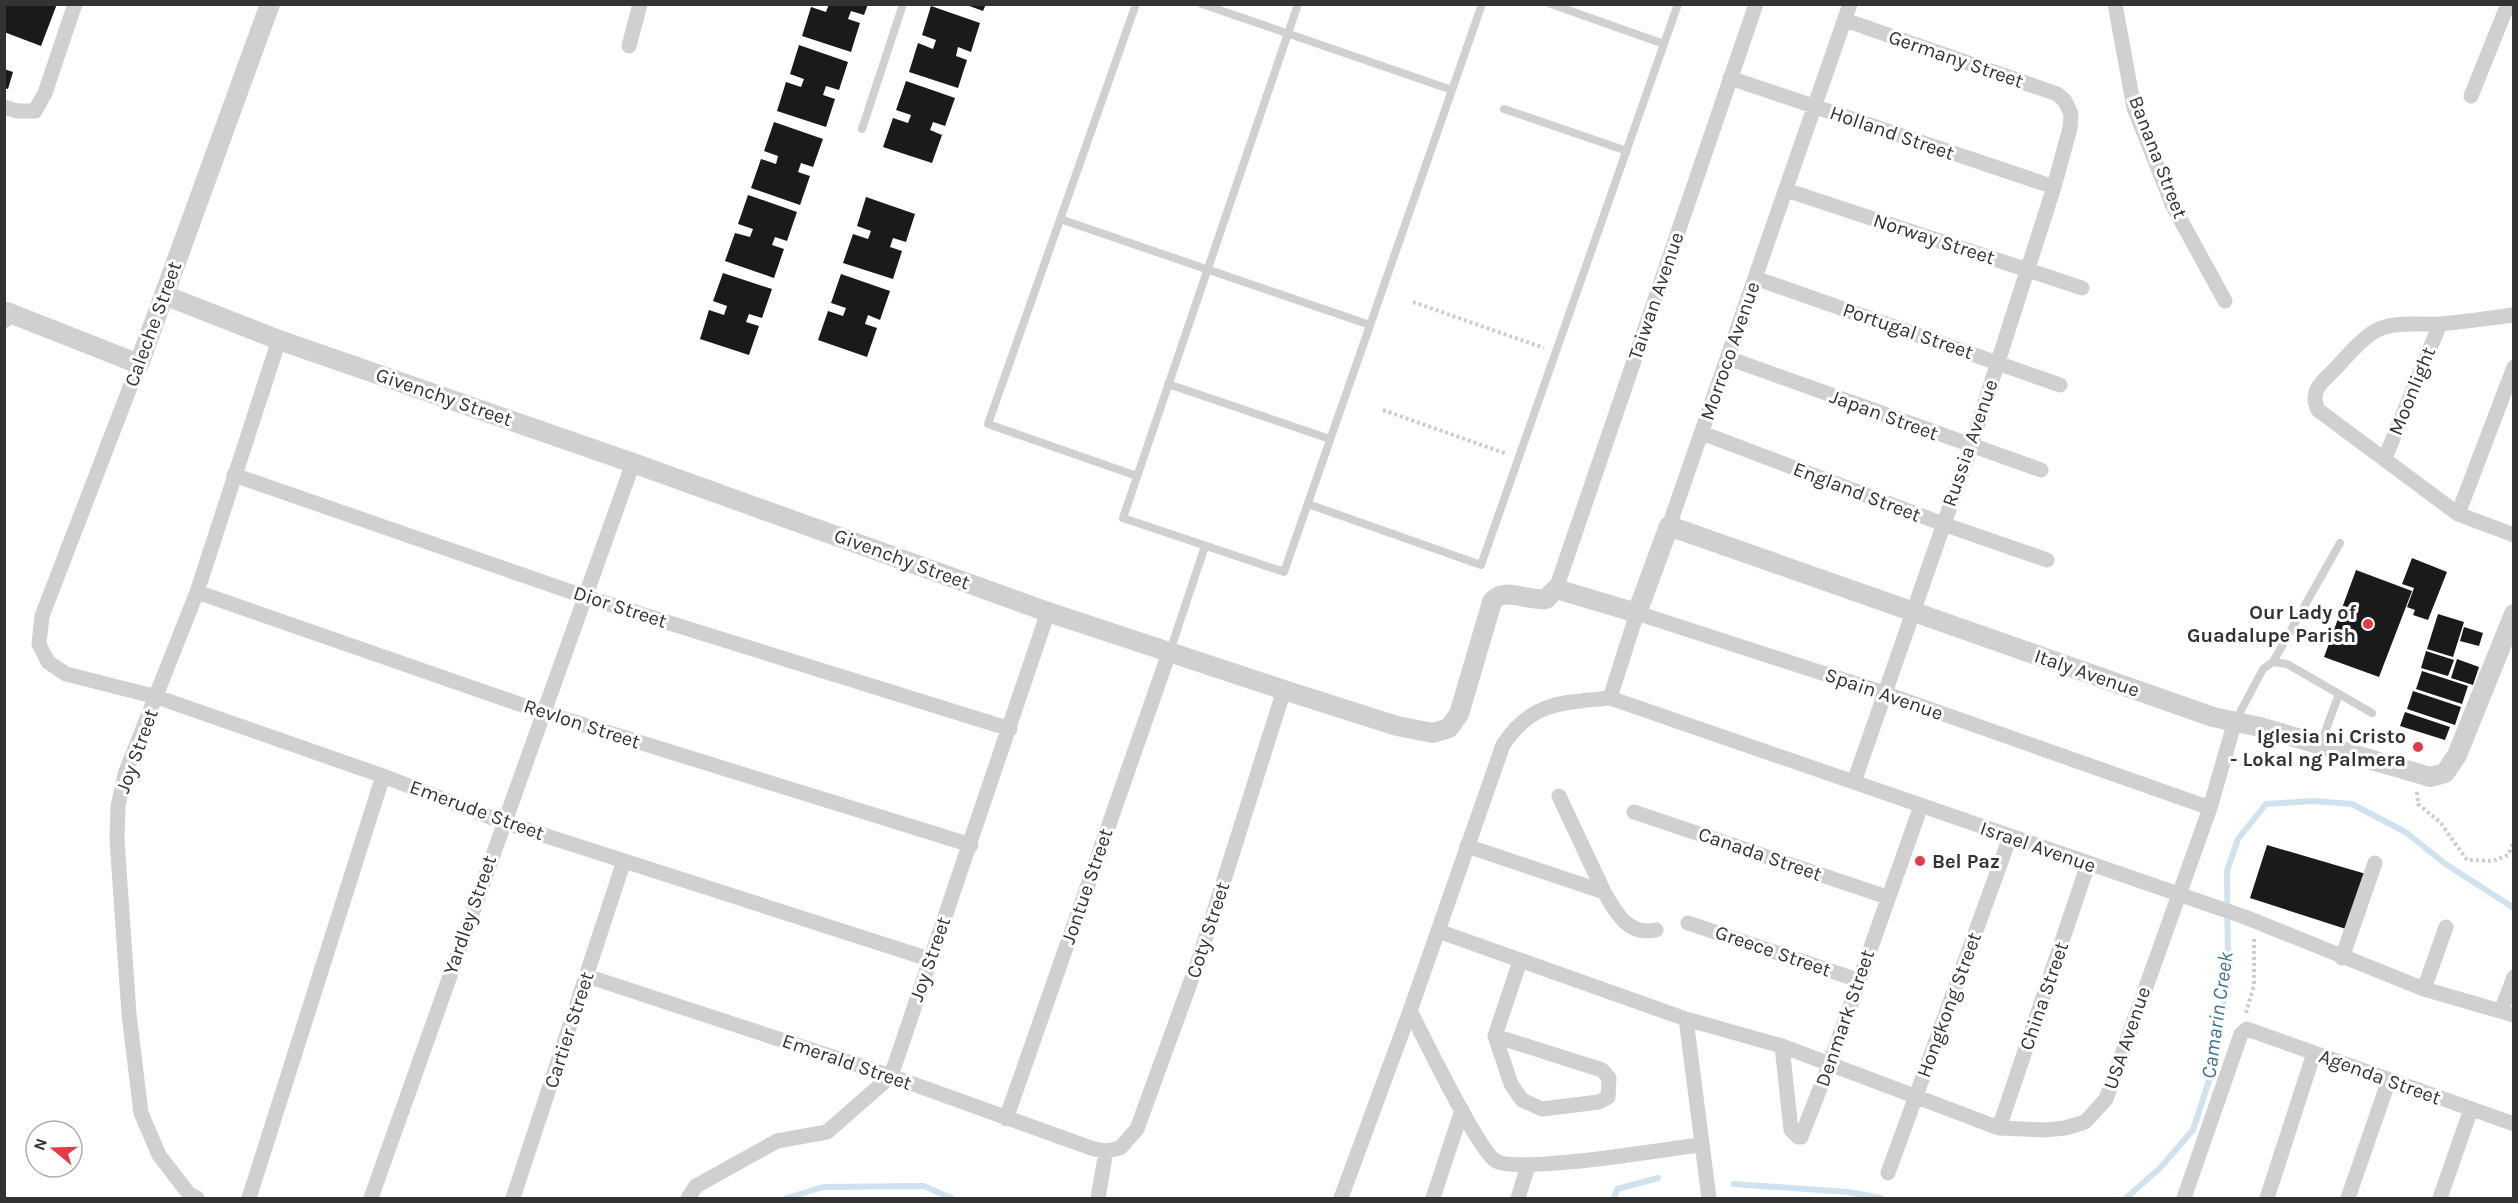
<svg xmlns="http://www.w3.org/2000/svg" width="2518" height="1203" viewBox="0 0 2518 1203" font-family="Karla,sans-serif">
  <rect width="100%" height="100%" fill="#fff"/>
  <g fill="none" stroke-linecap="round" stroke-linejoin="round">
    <path stroke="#cfe2ee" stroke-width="6" d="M 1734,1184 L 1848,1192 L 1881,1198
      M 787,1198 L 823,1187 L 924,1186 L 951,1198
      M 1614,1198 L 1617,1189 L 1658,1178
      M 2126,1198 L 2160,1168 L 2193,1130 L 2214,1065 L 2228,971 L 2227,871 L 2238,839 L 2266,804 L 2313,801 L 2352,804 L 2407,833 L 2444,863 L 2514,908"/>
  </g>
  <path fill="#1a1a1a" d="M 4,4 L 57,4 L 41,46 L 4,32 Z
    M 829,4 L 868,4 L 864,15 L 851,11 L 848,19 L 860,23 L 851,52 L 802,36 L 811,7 L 826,12 Z
    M 964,4 L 986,4 L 983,11 Z
    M 931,6 L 980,23 L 971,52 L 958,47 L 956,56 L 967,60 L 958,88 L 909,72 L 918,43 L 933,49 L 936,40 L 922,35 Z
    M 799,45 L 848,62 L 839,90 L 826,86 L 823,95 L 835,99 L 826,127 L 777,111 L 786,82 L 801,87 L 804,79 L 790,74 Z
    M 4,69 L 13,72 L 8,89 L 4,88 Z
    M 906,81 L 955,98 L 945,126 L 933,122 L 930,130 L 942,135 L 932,163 L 883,147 L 893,118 L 908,123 L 911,115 L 896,110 Z
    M 774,122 L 823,139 L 813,167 L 801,163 L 798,172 L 810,176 L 800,205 L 751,188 L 761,159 L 776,164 L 778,156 L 764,151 Z
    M 748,195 L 797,212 L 787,241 L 775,237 L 772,245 L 784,249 L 774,278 L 725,261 L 735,233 L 750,237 L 753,229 L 738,224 Z
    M 866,197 L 915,214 L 906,242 L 893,238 L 890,247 L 902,251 L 893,279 L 843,263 L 853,234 L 868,239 L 871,231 L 857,226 Z
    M 723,273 L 772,289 L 762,318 L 749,314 L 746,322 L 759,326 L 749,355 L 700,339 L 709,310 L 724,315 L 727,306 L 713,301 Z
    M 841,274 L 890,291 L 880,320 L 868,315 L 865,324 L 877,328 L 867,357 L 818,340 L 828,311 L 843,316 L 846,308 L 831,303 Z
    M 2412,558 L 2447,572 L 2428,620 L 2413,615 L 2415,610 L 2407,607 L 2414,588 L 2402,584 Z
    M 2356,570 L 2412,591 L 2379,677 L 2324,657 Z
    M 2438,614 L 2464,622 L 2453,657 L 2427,649 Z
    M 2464,627 L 2483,633 L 2479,646 L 2460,641 Z
    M 2426,651 L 2454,660 L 2448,676 L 2421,668 Z
    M 2457,659 L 2479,667 L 2473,685 L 2451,678 Z
    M 2422,671 L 2468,686 L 2462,704 L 2416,689 Z
    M 2413,691 L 2461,707 L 2455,725 L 2407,709 Z
    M 2405,712 L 2450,727 L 2445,740 L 2400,726 Z
    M 2267,845 L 2366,874 L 2349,930 L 2250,898 Z"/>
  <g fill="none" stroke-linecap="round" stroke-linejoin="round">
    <path stroke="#cdcdcd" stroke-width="4" stroke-dasharray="3 3" stroke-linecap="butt" d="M 1413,302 L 1544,348
      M 1383,410 L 1507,454
      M 2417,792 L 2418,804 L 2440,822 L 2467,860 L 2493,861 L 2508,855 L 2514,842
      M 2246,1013 L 2254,985 L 2254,938"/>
    <path stroke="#d0d0d0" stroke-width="8" d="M 1136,4 L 988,424 L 1137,476
      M 1202,4 L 1452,90
      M 1298,4 L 1123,518 L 1284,572 L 1482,4
      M 1551,4 L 1664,44
      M 1504,109 L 1627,151
      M 862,129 L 903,4
      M 1060,219 L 1370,325
      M 1168,384 L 1330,439
      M 1308,504 L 1481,565 L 1678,4
      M 1170,651 L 1205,546
      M 2273,662 L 2340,543
      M 2236,720 L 2263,669 L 2273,662 L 2287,664 L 2372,713
      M 2321,743 L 2339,694"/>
    <path stroke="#d0d0d0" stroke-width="15" d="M 2115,4 L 2134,108 L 2173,206 L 2225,301
      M 1845,20 L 2057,94 L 2065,101 L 2071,114 L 2070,128 L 2054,187 L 1971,446 L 1854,782
      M 629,46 L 640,4
      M 1730,78 L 2054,187
      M 2471,96 L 2508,4
      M 4,107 L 17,111 L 35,111 L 45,93 L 75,4
      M 1786,190 L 2082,288
      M 1755,278 L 2060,385
      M 2514,315 C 2489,318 2464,322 2440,324 C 2418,325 2391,320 2372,333 C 2357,343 2345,359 2332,372 C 2319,384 2310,393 2318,410 L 2458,514 L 2514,535
      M 1728,358 L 2041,470
      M 139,364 L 42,616 L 39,644 L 48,662 L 66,674 L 157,697 L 383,776 L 503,822 L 929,959
      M 1702,433 L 1943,524 L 2047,560
      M 2385,458 L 2440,324
      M 234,475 L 586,597 L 1010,729
      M 2458,514 L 2514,367
      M 1669,526 L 1850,4
      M 1556,589 L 1756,4
      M 197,592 L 545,713 L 971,845
      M 1610,698 L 1637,613 L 1884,693 L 2210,808
      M 1634,812 L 1887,897
      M 1467,846 L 1604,892 L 1559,796
      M 1604,892 C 1616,913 1628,936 1656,930
      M 1688,923 L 1858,980
      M 1438,931 L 1686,1019 L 1782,1046 L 1999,1128 L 2045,1130 L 2065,1128 L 2085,1122 L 2106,1099 L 2210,808 L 2235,721
      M 2342,958 L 2375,863
      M 587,976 L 891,1076 L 1094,1149 L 1106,1151 L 1120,1148 L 1137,1129 L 1200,956 L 1284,690
      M 2424,989 L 2446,927
      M 1410,1011 C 1424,1037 1478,1151 1496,1161 C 1520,1174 1665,1149 1700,1145
      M 2501,1011 L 2514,977
      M 1686,1019 L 1709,1198
      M 1495,1036 L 1602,1070 L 1609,1078 L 1608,1097 L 1599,1102 L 1542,1109 L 1522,1100 L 1511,1084 L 1495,1036 L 1520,961
      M 1782,1046 L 1791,1130 L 1798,1137 L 1801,1137 L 1830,1063 L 1921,806
      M 1006,1119 L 1169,653
      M 1999,1128 L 2088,864
      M 1888,1173 L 2010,837
      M 197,1198 L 189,1194 L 159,1155 L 141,1113 L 129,1014 L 117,840 L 118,806 L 125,774 L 197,592 L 279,340
      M 249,1198 L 383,776
      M 371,1198 C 457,953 546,708 633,463
      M 513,1198 L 624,861
      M 688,1198 L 696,1186 L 777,1141 L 827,1132 L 891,1076 L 1048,612
      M 1098,1198 L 1106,1151
      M 1341,1198 L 1410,1011 L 1503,745 C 1532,701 1562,703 1610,698 L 2245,917 L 2424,989 L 2514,1015
      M 1433,1198 L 1462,1110
      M 1518,1198 L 1528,1166
      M 2184,1198 L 2241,1034 L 2247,1029 L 2514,1124
      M 2267,1198 L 2314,1053
      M 2348,1198 L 2389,1080
      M 2440,1198 L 2471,1109"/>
    <path stroke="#d0d0d0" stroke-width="20" d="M 164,295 L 279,340 L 633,463 L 1048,612 L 1284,690 L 1397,726 L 1433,733 L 1449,728 L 1459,714 L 1492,602 C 1503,586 1525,601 1546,599 L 1556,589 L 1637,613 L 1669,526 L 2213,717 L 2260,727 L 2430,777 L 2445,773 L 2457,755 L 2514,614
      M 4,318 L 7,312 L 139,364 L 270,4"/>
  </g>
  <g fill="#e63946" stroke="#fff" stroke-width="2">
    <circle cx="2368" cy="624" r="6"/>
    <circle cx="2418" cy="747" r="6"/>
    <circle cx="1920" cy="861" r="6"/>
  </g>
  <g text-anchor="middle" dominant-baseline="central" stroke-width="6" stroke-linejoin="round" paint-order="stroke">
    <g font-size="20" fill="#333" stroke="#fff">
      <text transform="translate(1956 59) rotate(19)">Germany Street</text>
      <text transform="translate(1892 133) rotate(19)">Holland Street</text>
      <text transform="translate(2158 157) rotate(69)">Banana Street</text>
      <text transform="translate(1934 239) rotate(18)">Norway Street</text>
      <text transform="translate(1656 296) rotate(-71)">Taiwan Avenue</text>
      <text transform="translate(153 324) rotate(-70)">Caleche Street</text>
      <text transform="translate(1908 331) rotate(19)">Portugal Street</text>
      <text transform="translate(1730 351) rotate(-71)">Morroco Avenue</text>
      <text transform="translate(2412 391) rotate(-68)">Moonlight</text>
      <text transform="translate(444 397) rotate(19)">Givenchy Street</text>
      <text transform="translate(1884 415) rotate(20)">Japan Street</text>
      <text transform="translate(1970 443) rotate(-71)">Russia Avenue</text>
      <text transform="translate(1857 492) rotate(21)">England Street</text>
      <text transform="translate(902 559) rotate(20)">Givenchy Street</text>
      <text transform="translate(620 607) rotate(18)">Dior Street</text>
      <text transform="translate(2087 673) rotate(19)">Italy Avenue</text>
      <text transform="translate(1884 694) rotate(19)">Spain Avenue</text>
      <text transform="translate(582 724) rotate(18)">Revlon Street</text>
      <text transform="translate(137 751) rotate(-70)">Joy Street</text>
      <text transform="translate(477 810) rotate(20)">Emerude Street</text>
      <text transform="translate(2038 847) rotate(19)">Israel Avenue</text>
      <text transform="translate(1760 854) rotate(19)">Canada Street</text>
      <text transform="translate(1087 886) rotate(-71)">Jontue Street</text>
      <text transform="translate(470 915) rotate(-71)">Yardley Street</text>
      <text transform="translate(1208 930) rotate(-72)">Coty Street</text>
      <text transform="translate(1773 951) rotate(19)">Greece Street</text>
      <text transform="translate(930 959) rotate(-71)">Joy Street</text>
      <text transform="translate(2044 996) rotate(-71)">China Street</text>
      <text transform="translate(1949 1005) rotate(-70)">Hongkong Street</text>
      <text transform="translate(1845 1018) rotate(-71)">Denmark Street</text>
      <text transform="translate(569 1030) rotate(-72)">Cartier Street</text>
      <text transform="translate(2127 1038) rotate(-71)">USA Avenue</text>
      <text transform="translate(847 1062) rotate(19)">Emerald Street</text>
      <text transform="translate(2380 1077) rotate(20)">Agenda Street</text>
    </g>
    <g font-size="20" font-weight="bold" fill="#333" stroke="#fff" text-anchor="end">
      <text x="2356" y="612">Our Lady of<tspan x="2356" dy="23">Guadalupe Parish</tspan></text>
      <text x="2406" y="736">Iglesia ni Cristo<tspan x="2406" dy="23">- Lokal ng Palmera</tspan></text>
      <text x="1932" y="861" text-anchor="start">Bel Paz</text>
    </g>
    <g font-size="21" font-style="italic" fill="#3f7597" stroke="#fff">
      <text transform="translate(2217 1015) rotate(-82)">Camarin Creek</text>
    </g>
  </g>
  <rect width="2518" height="1203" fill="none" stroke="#333333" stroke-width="12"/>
  <g transform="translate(54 1149) rotate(289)"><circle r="28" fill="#ffffff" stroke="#adadad" stroke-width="1.5"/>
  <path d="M0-4.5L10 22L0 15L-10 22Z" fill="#e63946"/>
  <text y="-9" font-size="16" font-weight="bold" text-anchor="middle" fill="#333333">N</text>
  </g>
</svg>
